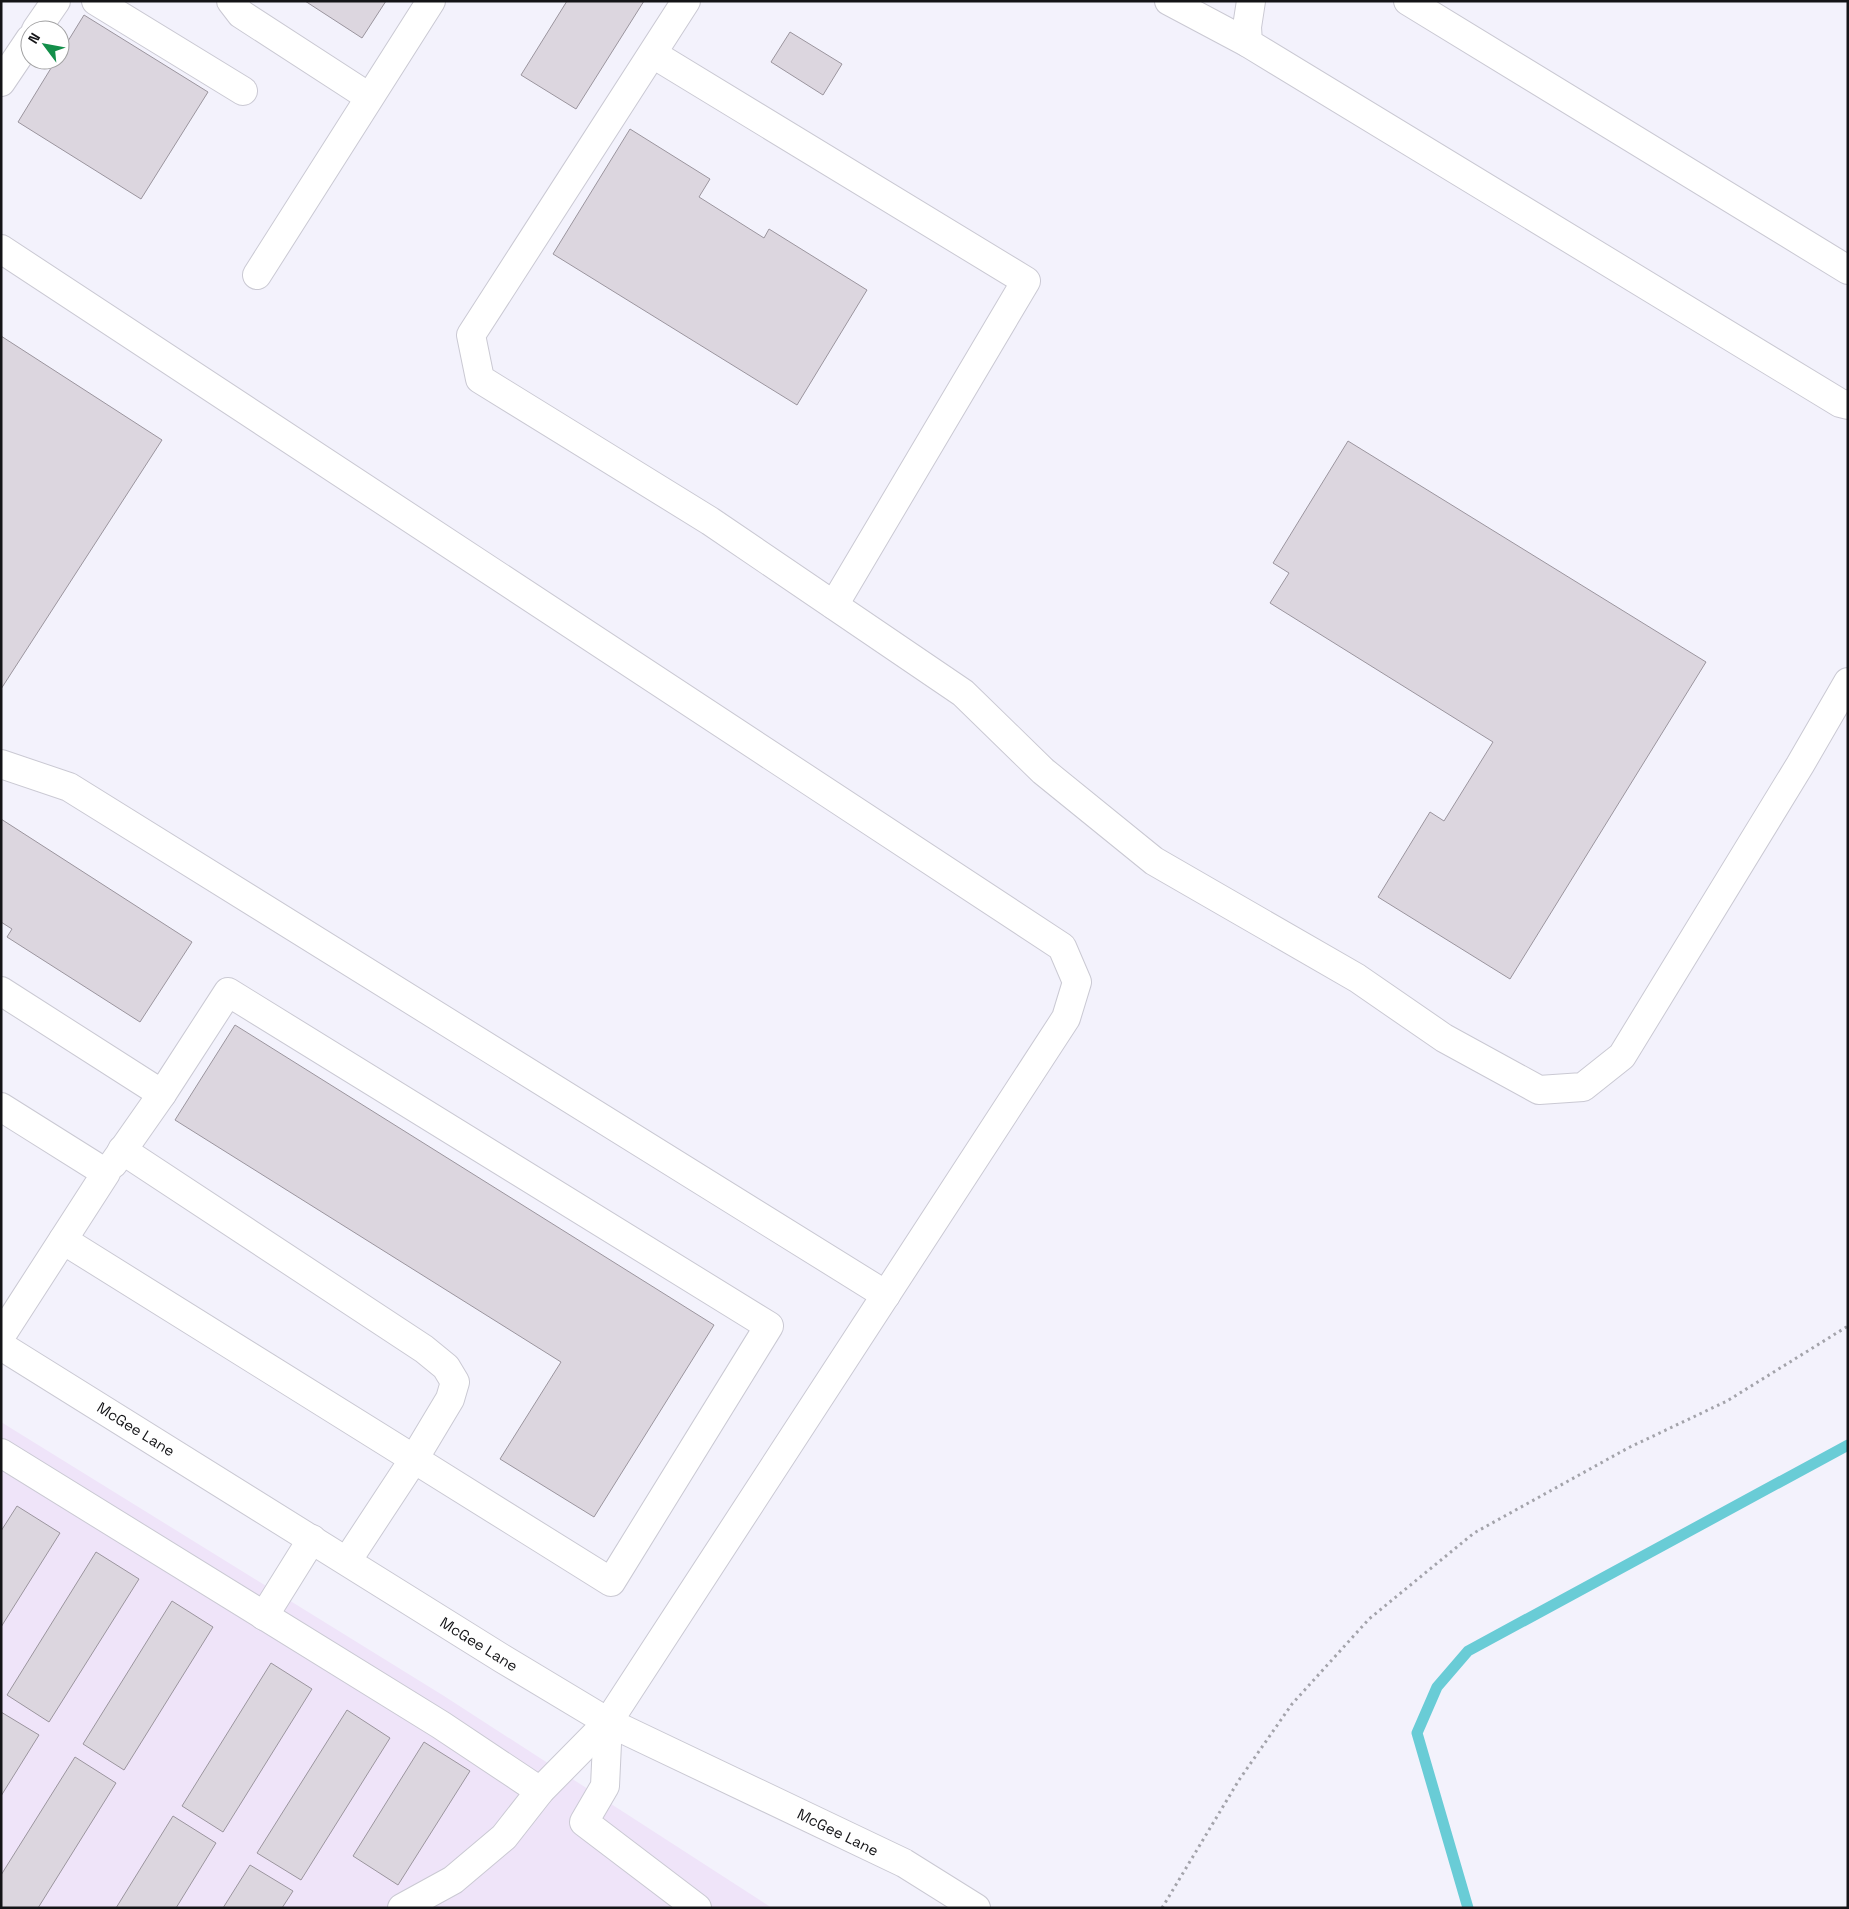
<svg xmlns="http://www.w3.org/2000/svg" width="1849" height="1909" font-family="'Space Grotesk',sans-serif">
<rect width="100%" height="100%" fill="#f3f2fc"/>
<!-- commercial -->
<polygon fill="#efe4f9" points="1,1422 444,1696 772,1908 1,1908"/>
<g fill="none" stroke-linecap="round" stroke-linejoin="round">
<!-- stream -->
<polyline stroke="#69ccd6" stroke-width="11" points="1468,1908 1417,1733 1437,1687 1468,1651 1848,1445"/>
</g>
<!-- building -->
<g fill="#dcd6df" stroke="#9b959e">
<polygon points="305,1 386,1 362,38"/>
<polygon points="567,1 644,1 576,109 521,75"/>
<polygon points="84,15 208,92 141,199 18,122 56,60 60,60 60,54"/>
<polygon points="790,32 842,64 823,95 771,62"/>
<polygon points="630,129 710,179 699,197 764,238 769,229 867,290 797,405 553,254"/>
<polygon points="1,336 162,440 1,689"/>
<polygon points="1348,441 1706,662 1510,979 1378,897 1430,812 1444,821 1493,742 1270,603 1289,573 1273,563"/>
<polygon points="1,819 192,942 140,1022 7,937 12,929 1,922"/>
<polygon points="235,1025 714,1325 594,1517 500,1459 561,1362 175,1120"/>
<polygon points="17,1506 60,1533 1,1627 1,1531"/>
<polygon points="96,1552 139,1579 49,1722 7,1695"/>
<polygon points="172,1601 213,1627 124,1770 83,1744"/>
<polygon points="271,1663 312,1689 223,1832 182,1806"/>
<polygon points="347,1710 390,1738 301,1880 257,1853"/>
<polygon points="1,1712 39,1735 1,1796"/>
<polygon points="424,1742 470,1771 398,1885 353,1856"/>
<polygon points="75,1757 116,1783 38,1908 1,1908 1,1875"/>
<polygon points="173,1816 216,1843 176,1908 116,1908"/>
<polygon points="250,1865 293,1891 282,1908 223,1908"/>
</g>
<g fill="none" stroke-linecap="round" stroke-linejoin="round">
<defs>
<g id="minor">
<polyline points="96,1 243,91"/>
<polyline points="231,1 241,14 369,97"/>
<polyline points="686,1 471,335 480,379 710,521 963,693 1043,771 1154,861 1357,978 1444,1038 1539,1090 1583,1087 1622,1056 1800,765 1848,682"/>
<polyline points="1169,1 1248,43"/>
<polyline points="1251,1 1247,27 1248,43 1840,403 1848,405"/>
<polyline points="1408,1 1848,270"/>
<polyline points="36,30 56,1"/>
<polyline points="653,54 1026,281 834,605"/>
<polyline points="1,82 30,39"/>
<polyline points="1,249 1062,947 1077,982 1066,1018 608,1722 540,1791 504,1837 453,1880 402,1908"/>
<polyline points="257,275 431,1"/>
<polyline points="1,764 69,787 886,1295"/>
<polyline points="1,991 162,1094 228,992 769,1326 611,1582 414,1459 347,1561"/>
<polyline points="1,1107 106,1173 1,1336"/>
<polyline points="113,1164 162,1094"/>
<polyline points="63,1240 414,1459 450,1399 455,1382 446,1367 424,1349 122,1150"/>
<polyline points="1,1346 503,1659 608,1722 904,1863 976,1908"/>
<polyline points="1,1453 441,1725 540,1791"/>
<polyline points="264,1616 312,1539"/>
<polyline points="608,1722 605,1786 584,1822 697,1908"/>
</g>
</defs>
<!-- minor casing -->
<use href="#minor" stroke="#cac9d3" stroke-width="30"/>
<!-- path -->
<polyline stroke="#a3a3aa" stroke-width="3" stroke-dasharray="2.5 4" stroke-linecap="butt" points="1162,1908 1239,1780 1292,1704 1369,1619 1474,1533 1628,1448 1727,1401 1848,1326"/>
<!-- minor -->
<use href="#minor" stroke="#fff" stroke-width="28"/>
</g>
<g text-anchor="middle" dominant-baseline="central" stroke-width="4" stroke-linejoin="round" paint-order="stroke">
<!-- street labels -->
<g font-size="15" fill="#141417" stroke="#fff">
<text transform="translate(136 1429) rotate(32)">McGee Lane</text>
<text transform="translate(479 1644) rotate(32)">McGee Lane</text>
<text transform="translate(838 1832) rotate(26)">McGee Lane</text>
</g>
</g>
<!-- border -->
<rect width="1849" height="1909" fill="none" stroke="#141417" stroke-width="5"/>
<!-- north arrow -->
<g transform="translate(45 45) rotate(302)"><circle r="24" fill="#ffffff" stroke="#a1a1a2"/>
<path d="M0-4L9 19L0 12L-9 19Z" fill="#138f4a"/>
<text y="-8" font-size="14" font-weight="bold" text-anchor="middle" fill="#141417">N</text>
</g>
</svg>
